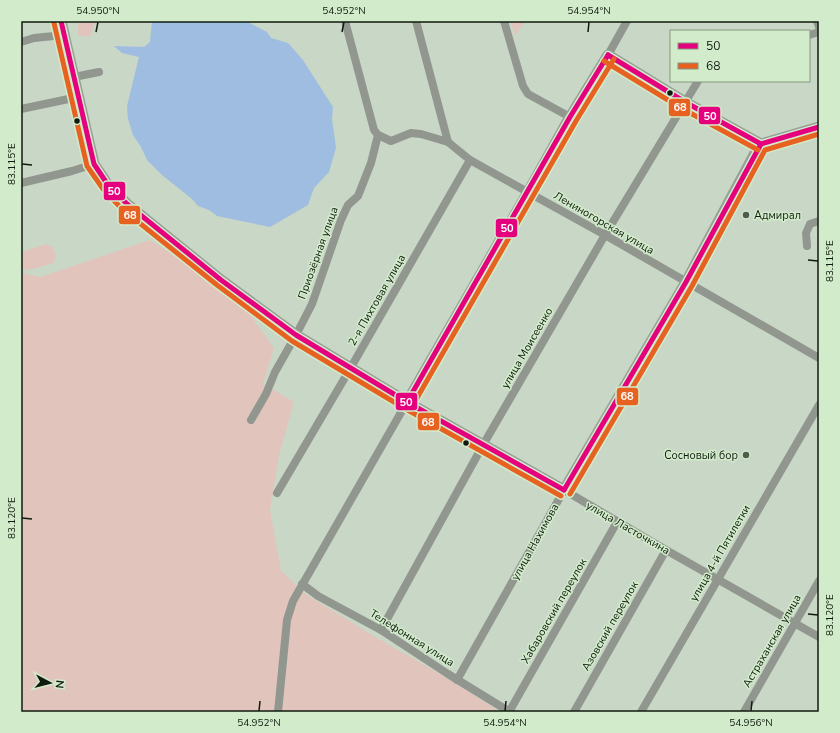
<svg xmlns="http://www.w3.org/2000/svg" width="840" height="733" font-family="'Nunito Sans',sans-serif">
<rect width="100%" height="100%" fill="#c9d7c6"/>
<!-- green -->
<g fill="#e1c4bc">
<polygon points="78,21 98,21 95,22 90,37 78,35"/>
<polygon points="510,21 525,21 515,36"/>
<polygon points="150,240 236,296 274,348 263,384 294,402 279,455 270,510 281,571 307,595 377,638 452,681 500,712 21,712 21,273 40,277"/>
<path d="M47 244C54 246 58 257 53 263L29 270H26L21 267V252Z"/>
</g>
<!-- water -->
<polygon fill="#9ebde1" points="152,21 246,21 267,32 271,38 288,43 303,60 333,107 332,119 336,148 329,172 314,188 308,205 270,227 217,216 209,210 198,206 192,199 162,175 147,160 141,147 133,135 128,119 127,106 139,57 122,53 114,46 144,47 150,42"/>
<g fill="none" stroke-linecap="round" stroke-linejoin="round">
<!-- street -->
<g stroke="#91978f" stroke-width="8">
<polyline points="416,21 448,142 470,160 605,235 819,358"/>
<polyline points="504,21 523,86 528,94 570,117"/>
<polyline points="817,21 819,27"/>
<polyline points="809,35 819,32"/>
<polyline points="21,42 34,38 64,35"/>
<polyline points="608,55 627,21"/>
<polyline points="74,77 99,72"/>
<polyline points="21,109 78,97"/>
<polyline points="378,135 391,141 411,133 421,134 448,142"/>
<polyline points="21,183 72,171 94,164"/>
<polyline points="807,246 806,233 810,224 819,221"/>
<polyline points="251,420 266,394 275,372 296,335 312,304 341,220 348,205 358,196 371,163 378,135 374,130 345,21"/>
<polyline points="277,493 350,369 470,160"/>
<polyline points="302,584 318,596 381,630 448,674 510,712"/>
<polyline points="381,630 483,445 605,235 698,81"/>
<polyline points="457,680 564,490 666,550 819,637"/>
<polyline points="278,712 287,620 293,601 407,402"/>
<polyline points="509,712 617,522"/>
<polyline points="574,712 666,550"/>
<polyline points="641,712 819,405"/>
<polyline points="744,712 819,581"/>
</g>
<!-- secondary -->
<g stroke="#97a096" stroke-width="11">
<polyline points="61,21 94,164 108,185 127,204 221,280 296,335 407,402 564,490 686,282 755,153 761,144 819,127"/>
<polyline points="407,402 528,192 570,117 608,55 685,102 761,144"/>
</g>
<defs>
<g id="bus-1">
<polyline points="61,21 94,164 108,185 127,204 221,280 296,335 407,402 564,490"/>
<polyline points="608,55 685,102 761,144"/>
<polyline points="407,402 570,117 608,55"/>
<polyline points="564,490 686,282 761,144 819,127"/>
</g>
<g id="bus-2">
<polyline points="54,23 87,166 103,189 122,209 217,285 292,341 404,408 561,496"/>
<polyline points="604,61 681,108 758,150"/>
<polyline points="413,405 576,121 614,59"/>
<polyline points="570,494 692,286 765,150 819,134"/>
</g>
</defs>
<!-- bus-1 casing -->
<use href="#bus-1" stroke="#d2eccb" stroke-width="8"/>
<!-- bus-2 casing -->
<use href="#bus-2" stroke="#d2eccb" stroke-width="8"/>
<!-- bus-1 -->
<use href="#bus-1" stroke="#e5007d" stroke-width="5"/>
<!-- bus-2 -->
<use href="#bus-2" stroke="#e76121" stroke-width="5"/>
</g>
<!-- ticks -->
<path fill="none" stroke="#111a0e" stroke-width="1.5" d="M96 32 98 22M342 32 344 22M588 32 589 22M22 164 32 165M808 260 818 261M22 518 32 519M808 614 818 615M259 711 260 701M505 711 506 701M751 711 752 701"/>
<!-- markers -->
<g fill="#111a0e" stroke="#d2eccb" stroke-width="1.5">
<circle cx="670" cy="93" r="3.5"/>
<circle cx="77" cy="121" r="3.5"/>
<circle cx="466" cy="443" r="3.5"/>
</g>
<g fill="#515c4e" stroke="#d2eccb" stroke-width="1.5">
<circle cx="746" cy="215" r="4"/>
<circle cx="746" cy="455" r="4"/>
</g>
<g text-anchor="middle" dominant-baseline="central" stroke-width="3" stroke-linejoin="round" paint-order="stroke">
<!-- poi labels -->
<g font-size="11" fill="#111a0e" stroke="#d2eccb" text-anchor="start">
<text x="754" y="215">Адмирал</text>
<text x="738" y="455" text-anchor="end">Сосновый бор</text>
</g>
<!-- street labels -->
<g font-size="11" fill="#111a0e" stroke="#d2eccb">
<text transform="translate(604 223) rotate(30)">Лениногорская улица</text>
<text transform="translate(318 253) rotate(-70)">Приозёрная улица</text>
<text transform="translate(377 300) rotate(-60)">2-я Пихтовая улица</text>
<text transform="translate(527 348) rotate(-60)">улица Моисеенко</text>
<text transform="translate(628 528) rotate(30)">улица Ласточкина</text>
<text transform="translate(535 542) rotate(-61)">улица Нахимова</text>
<text transform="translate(720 553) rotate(-60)">улица 4-й Пятилетки</text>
<text transform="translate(554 611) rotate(-60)">Хабаровский переулок</text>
<text transform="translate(610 626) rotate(-60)">Азовский переулок</text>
<text transform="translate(412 638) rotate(32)">Телефонная улица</text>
<text transform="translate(772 641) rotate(-60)">Астраханская улица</text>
</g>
</g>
<g stroke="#d2eccb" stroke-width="1.5">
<rect x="668" y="98" width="23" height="19" rx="4" fill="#e76121"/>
<rect x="698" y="106" width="23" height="19" rx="4" fill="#e5007d"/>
<rect x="103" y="181" width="23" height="20" rx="4" fill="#e5007d"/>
<rect x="118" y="205" width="23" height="20" rx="4" fill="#e76121"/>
<rect x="495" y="218" width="23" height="20" rx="4" fill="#e5007d"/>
<rect x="616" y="387" width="23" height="19" rx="4" fill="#e76121"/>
<rect x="395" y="392" width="23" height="19" rx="4" fill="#e5007d"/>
<rect x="417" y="412" width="23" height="19" rx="4" fill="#e76121"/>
</g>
<g font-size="11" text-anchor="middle" font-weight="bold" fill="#fff">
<text x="680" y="111">68</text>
<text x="710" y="120">50</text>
<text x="114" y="195">50</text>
<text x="130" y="219">68</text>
<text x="507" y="232">50</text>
<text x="627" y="400">68</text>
<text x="406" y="406">50</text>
<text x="428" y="426">68</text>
</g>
<!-- border -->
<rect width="840" height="733" fill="none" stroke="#d2eccb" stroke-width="44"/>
<!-- legend -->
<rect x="670" y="30" width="140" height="52" fill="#d2eccb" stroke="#85987f"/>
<rect x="678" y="43" width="20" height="6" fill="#e5007d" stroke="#85987f"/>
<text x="706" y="50" font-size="12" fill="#111a0e">50</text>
<rect x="678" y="63" width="20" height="6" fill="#e76121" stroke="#85987f"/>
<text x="706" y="70" font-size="12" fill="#111a0e">68</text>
<!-- north arrow -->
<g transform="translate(50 683) rotate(97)" stroke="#d2eccb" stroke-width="3" paint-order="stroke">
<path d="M0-3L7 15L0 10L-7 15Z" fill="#111a0e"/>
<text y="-6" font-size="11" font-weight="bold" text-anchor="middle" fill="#111a0e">N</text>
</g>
<rect x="22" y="22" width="796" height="689" fill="none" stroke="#111a0e" stroke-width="1.5"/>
<g font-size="10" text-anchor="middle" fill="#111a0e">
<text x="98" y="14">54.950°N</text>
<text x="344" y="14">54.952°N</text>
<text x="589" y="14">54.954°N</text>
<text transform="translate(11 164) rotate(-90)" y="4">83.115°E</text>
<text transform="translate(829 261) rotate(-90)" y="4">83.115°E</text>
<text transform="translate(11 518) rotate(-90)" y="4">83.120°E</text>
<text transform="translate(829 615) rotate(-90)" y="4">83.120°E</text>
<text x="259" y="726">54.952°N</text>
<text x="505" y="726">54.954°N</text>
<text x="751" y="726">54.956°N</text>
</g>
</svg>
